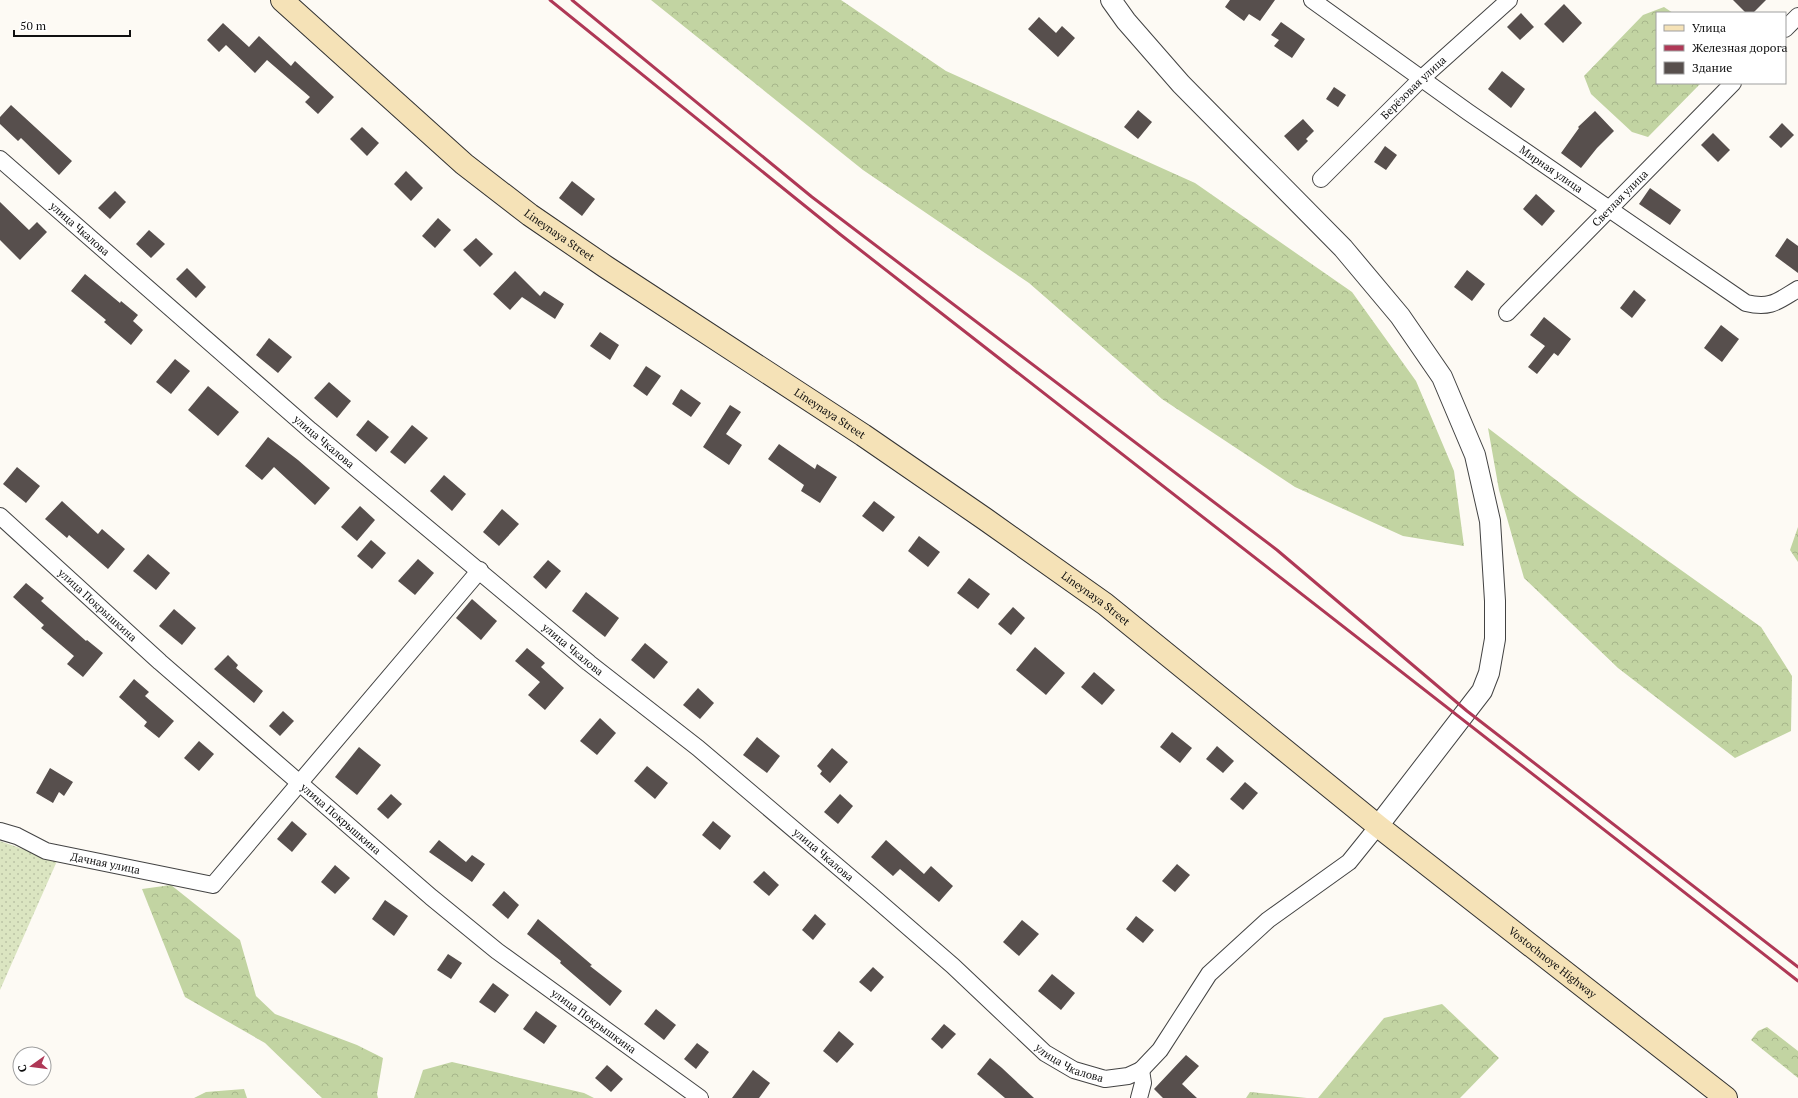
<svg xmlns="http://www.w3.org/2000/svg" width="1798" height="1098" font-family="'PT Serif',serif">
<defs>
<pattern id="grass-dots" width="8" height="8" patternUnits="userSpaceOnUse"><rect width="8" height="8" fill="#dbe5c1"/><path d="M2 2h.1M6 6h.1" fill="none" stroke="#bbc3a5" stroke-width="1.8" stroke-linecap="round"/></pattern>
<pattern id="forest-crowns" width="20" height="18" patternUnits="userSpaceOnUse"><rect width="20" height="18" fill="#c2d4a2"/><path d="M2 6a3 3 0 1 1 6 0M12 15a3 3 0 1 1 6 0" fill="none" stroke="#a6b58a"/></pattern>
</defs>
<rect width="100%" height="100%" fill="#fdfaf4"/>
<!-- grass -->
<polygon fill="url(#grass-dots)" points="0,841 57,861 0,990"/>
<!-- forest -->
<g fill="url(#forest-crowns)">
<polygon points="651,0 841,0 946,71 1195,183 1352,292 1416,381 1454,471 1464,546 1403,536 1295,487 1162,399 1029,283 863,170"/>
<polygon points="1664,7 1673,13 1657,13 1657,83 1701,83 1648,137 1632,132 1591,94 1584,76 1643,15"/>
<polygon points="1488,428 1577,496 1761,627 1792,676 1791,731 1735,758 1618,668 1524,578 1499,490"/>
<polygon points="1798,527 1798,562 1790,550"/>
<polygon points="171,885 240,940 256,996 275,1014 357,1045 383,1058 377,1094 378,1098 322,1098 265,1043 185,997 142,889"/>
<polygon points="1442,1004 1499,1058 1460,1098 1318,1098 1384,1018"/>
<polygon points="1767,1027 1798,1051 1798,1078 1751,1040 1758,1031"/>
<polygon points="452,1062 584,1093 594,1098 414,1098 423,1070"/>
<polygon points="244,1089 247,1098 194,1098 206,1092"/>
<polygon points="1250,1092 1307,1098 1246,1098"/>
</g>
<!-- building -->
<g fill="#574f4d">
<polygon points="1230,0 1275,0 1260,21 1249,14 1244,21 1225,7"/>
<polygon points="1733,0 1766,0 1753,13 1746,13"/>
<polygon points="1564,4 1582,23 1563,43 1544,24"/>
<polygon points="1521,13 1534,27 1520,40 1507,27"/>
<polygon points="1039,17 1056,33 1062,26 1075,38 1058,57 1028,29"/>
<polygon points="1281,22 1305,39 1292,58 1274,46 1279,40 1271,35"/>
<polygon points="223,23 249,47 259,36 291,66 295,61 334,97 318,114 305,102 310,97 267,60 255,73 226,45 219,52 207,40"/>
<polygon points="1502,71 1525,89 1511,108 1488,89"/>
<polygon points="1334,87 1346,95 1338,107 1326,99"/>
<polygon points="11,105 72,161 59,175 21,138 18,141 0,124 0,117"/>
<polygon points="1138,110 1152,122 1138,139 1124,127"/>
<polygon points="1595,111 1614,131 1597,148 1581,168 1561,153 1579,128 1578,127"/>
<polygon points="1303,119 1314,131 1306,139 1308,141 1298,151 1284,136"/>
<polygon points="1782,123 1794,135 1781,148 1769,137"/>
<polygon points="362,127 379,143 367,156 350,139"/>
<polygon points="1713,133 1730,150 1718,162 1701,145"/>
<polygon points="1385,146 1397,155 1386,170 1374,162"/>
<polygon points="406,171 423,188 411,201 394,184"/>
<polygon points="572,181 595,199 582,216 559,198"/>
<polygon points="1650,188 1681,210 1670,225 1639,204"/>
<polygon points="115,191 126,202 110,219 98,208"/>
<polygon points="1536,194 1555,211 1542,226 1523,209"/>
<polygon points="0,202 29,230 37,222 47,232 20,260 0,240"/>
<polygon points="438,218 451,230 435,248 422,236"/>
<polygon points="149,230 165,244 151,258 136,244"/>
<polygon points="476,238 493,254 480,267 463,250"/>
<polygon points="1787,238 1798,246 1798,273 1775,256"/>
<polygon points="187,268 206,287 196,298 176,279"/>
<polygon points="1467,270 1485,284 1472,301 1454,287"/>
<polygon points="515,271 540,296 544,291 564,304 555,319 522,297 510,310 493,294"/>
<polygon points="85,274 120,303 121,301 138,315 133,321 143,330 131,345 104,322 106,320 71,291"/>
<polygon points="1634,290 1646,300 1632,318 1620,308"/>
<polygon points="1544,317 1571,339 1558,356 1554,353 1537,374 1528,367 1545,346 1530,335"/>
<polygon points="1721,325 1739,339 1722,362 1704,348"/>
<polygon points="600,332 619,345 610,360 590,346"/>
<polygon points="269,338 292,357 278,373 256,355"/>
<polygon points="175,359 190,371 171,394 156,382"/>
<polygon points="646,366 661,376 647,396 633,386"/>
<polygon points="329,382 351,401 337,418 314,398"/>
<polygon points="208,386 239,412 218,436 188,410"/>
<polygon points="681,389 701,403 691,417 672,404"/>
<polygon points="730,405 741,412 726,434 742,445 729,465 703,447"/>
<polygon points="368,420 389,437 376,452 356,435"/>
<polygon points="412,425 428,438 405,464 390,452"/>
<polygon points="268,437 298,460 330,488 315,505 274,467 262,480 245,466"/>
<polygon points="779,444 815,469 817,464 837,477 820,503 801,491 804,485 768,459"/>
<polygon points="17,467 40,486 26,503 3,484"/>
<polygon points="444,475 466,494 452,511 430,491"/>
<polygon points="62,501 98,534 102,529 125,549 108,569 69,535 67,538 45,519"/>
<polygon points="874,501 895,517 883,532 862,516"/>
<polygon points="360,506 375,520 357,541 341,527"/>
<polygon points="502,509 519,524 499,546 483,532"/>
<polygon points="919,536 940,552 928,567 908,551"/>
<polygon points="371,540 386,553 372,569 357,556"/>
<polygon points="148,554 170,573 156,590 133,571"/>
<polygon points="418,559 434,573 415,595 398,581"/>
<polygon points="548,560 561,571 546,589 533,577"/>
<polygon points="969,578 990,594 978,609 957,593"/>
<polygon points="26,583 44,598 41,601 86,641 87,640 103,653 83,677 67,664 74,656 41,628 44,625 13,597"/>
<polygon points="586,592 619,618 605,637 572,611"/>
<polygon points="472,599 497,621 481,640 456,618"/>
<polygon points="1013,607 1025,618 1011,635 998,624"/>
<polygon points="174,609 196,628 182,645 159,626"/>
<polygon points="645,643 668,662 654,679 631,660"/>
<polygon points="1035,647 1065,673 1046,695 1016,670"/>
<polygon points="527,648 545,663 541,667 564,688 545,710 528,695 540,682 515,661"/>
<polygon points="228,655 238,665 236,668 263,691 254,703 214,669"/>
<polygon points="1094,672 1115,690 1102,705 1081,687"/>
<polygon points="134,679 149,692 145,696 174,721 159,738 144,726 147,722 119,697"/>
<polygon points="698,688 714,703 700,719 683,705"/>
<polygon points="283,711 294,721 280,736 269,726"/>
<polygon points="600,718 616,733 597,755 580,741"/>
<polygon points="1172,732 1192,748 1180,763 1160,747"/>
<polygon points="757,737 780,756 767,773 743,755"/>
<polygon points="199,741 214,754 199,771 184,758"/>
<polygon points="1217,746 1234,761 1223,773 1206,759"/>
<polygon points="359,747 381,765 357,795 335,777"/>
<polygon points="832,748 848,762 830,783 820,774 822,771 817,766"/>
<polygon points="647,766 668,783 655,799 634,781"/>
<polygon points="50,768 73,782 64,796 59,792 53,803 36,793"/>
<polygon points="1245,782 1258,793 1243,810 1230,799"/>
<polygon points="391,794 402,804 388,819 377,809"/>
<polygon points="840,794 853,806 838,824 824,812"/>
<polygon points="292,821 307,834 292,852 277,839"/>
<polygon points="713,821 731,836 720,850 702,835"/>
<polygon points="439,840 466,862 472,855 485,864 472,882 429,852"/>
<polygon points="886,840 924,874 931,866 953,886 939,902 900,869 893,876 871,857"/>
<polygon points="1177,864 1190,875 1175,892 1162,881"/>
<polygon points="335,865 350,878 335,894 321,882"/>
<polygon points="764,871 779,885 769,896 753,882"/>
<polygon points="504,891 519,905 508,919 492,905"/>
<polygon points="385,900 408,916 394,936 372,919"/>
<polygon points="815,914 826,924 813,940 802,930"/>
<polygon points="1136,916 1154,930 1143,943 1126,929"/>
<polygon points="538,919 592,965 590,966 622,991 610,1006 560,963 561,961 527,934"/>
<polygon points="1022,920 1039,934 1019,956 1003,942"/>
<polygon points="448,954 462,963 451,979 437,970"/>
<polygon points="873,967 884,977 871,992 859,982"/>
<polygon points="1052,974 1075,993 1061,1010 1038,991"/>
<polygon points="493,983 509,995 495,1013 479,1002"/>
<polygon points="656,1009 676,1025 664,1040 644,1024"/>
<polygon points="536,1011 557,1026 544,1044 523,1029"/>
<polygon points="944,1024 956,1034 942,1049 931,1039"/>
<polygon points="839,1031 854,1044 837,1063 823,1051"/>
<polygon points="697,1043 709,1052 696,1069 684,1059"/>
<polygon points="1186,1055 1199,1066 1182,1084 1197,1098 1163,1098 1154,1089"/>
<polygon points="990,1058 1002,1068 1034,1098 1005,1098 977,1074"/>
<polygon points="607,1065 623,1079 611,1092 595,1078"/>
<polygon points="753,1070 770,1083 759,1098 732,1098"/>
</g>
<g fill="none" stroke-linecap="round" stroke-linejoin="round">
<defs>
<g id="minor">
<path id="s1" d="M1312 0 1468 112 1746 303C1771 309 1778 301 1798 289"/>
<polyline points="1785,29 1798,16"/>
<path id="s2" d="M0 159 310 430 589 663 698 748 870 894 953 966 1045 1053 1074 1070 1105 1079 1128 1076 1141 1070 1143 1083 1139 1098"/>
<path id="s3" d="M1321 179 1421 79 1509 0"/>
<path id="s4" d="M1507 313 1733 83"/>
<path id="s5" d="M0 516 160 662 431 897 497 951 700 1098"/>
<path id="s6" d="M0 831 17 836 46 851 213 885 480 570"/>
<polyline points="1141,1070 1160,1050 1209,974 1268,920 1349,862 1378,826"/>
</g>
<polyline id="tertiary" points="1111,0 1126,21 1181,84 1343,248 1400,316 1442,377 1475,455 1490,521 1495,601 1495,639 1489,673 1482,691 1378,826"/>
<g id="secondary">
<path id="s7" d="M282 0 464 164 530 215 606 267 863 435 985 519 1105 604 1378 826 1726 1098"/>
</g>
</defs>
<!-- minor casing -->
<use href="#minor" stroke="#434343" stroke-width="18"/>
<!-- tertiary casing -->
<use href="#tertiary" stroke="#434343" stroke-width="22"/>
<!-- secondary casing -->
<use href="#secondary" stroke="#323232" stroke-width="24"/>
<!-- minor -->
<use href="#minor" stroke="#fff" stroke-width="16"/>
<!-- tertiary -->
<use href="#tertiary" stroke="#fff" stroke-width="20"/>
<!-- secondary -->
<use href="#secondary" stroke="#f5e2b7" stroke-width="22"/>
<!-- rail -->
<g stroke="#af3856" stroke-width="3">
<polyline points="550,0 841,235 1798,981"/>
<polyline points="572,0 812,197 1277,550 1467,711 1798,967"/>
</g>
</g>
<g text-anchor="middle" dominant-baseline="central" stroke-width="4" stroke-linejoin="round" paint-order="stroke">
<!-- street labels -->
<g font-size="11" fill="#101010" stroke="#fff">
<text stroke="none"><textPath href="#s3" startOffset="130">Берёзовая улица</textPath></text>
<text stroke="none"><textPath href="#s1" startOffset="293">Мирная улица</textPath></text>
<text stroke="none"><textPath href="#s4" startOffset="161">Светлая улица</textPath></text>
<text stroke="none"><textPath href="#s2" startOffset="106">улица Чкалова</textPath></text>
<text stroke="none"><textPath href="#s7" startOffset="364">Lineynaya Street</textPath></text>
<text stroke="none"><textPath href="#s7" startOffset="688">Lineynaya Street</textPath></text>
<text stroke="none"><textPath href="#s2" startOffset="430">улица Чкалова</textPath></text>
<text stroke="none"><textPath href="#s7" startOffset="1012">Lineynaya Street</textPath></text>
<text stroke="none"><textPath href="#s5" startOffset="132">улица Покрышкина</textPath></text>
<text stroke="none"><textPath href="#s2" startOffset="754">улица Чкалова</textPath></text>
<text stroke="none"><textPath href="#s5" startOffset="456">улица Покрышкина</textPath></text>
<text stroke="none"><textPath href="#s2" startOffset="1078">улица Чкалова</textPath></text>
<text stroke="none"><textPath href="#s6" startOffset="111">Дачная улица</textPath></text>
<text stroke="none"><textPath href="#s7" startOffset="1596">Vostochnoye Highway</textPath></text>
<text stroke="none"><textPath href="#s5" startOffset="780">улица Покрышкина</textPath></text>
<text stroke="none"><textPath href="#s2" startOffset="1402">улица Чкалова</textPath></text>
</g>
</g>
<!-- legend -->
<rect x="1656" y="12" width="130" height="72" fill="#ffffff" stroke="#9f9f9f"/>
<rect x="1664" y="25" width="20" height="6" fill="#f5e2b7" stroke="#9f9f9f"/>
<text x="1692" y="32" font-size="12" fill="#101010">Улица</text>
<rect x="1664" y="45" width="20" height="6" fill="#af3856" stroke="#9f9f9f"/>
<text x="1692" y="52" font-size="12" fill="#101010">Железная дорога</text>
<rect x="1664" y="62" width="20" height="12" fill="#574f4d" stroke="#9f9f9f"/>
<text x="1692" y="72" font-size="12" fill="#101010">Здание</text>
<!-- north arrow -->
<g transform="translate(32 1066) rotate(256)"><circle r="19" fill="#ffffff" stroke="#9f9f9f"/>
<path d="M0-3L7 15L0 10L-7 15Z" fill="#af3856"/>
<text y="-6" font-size="11" font-weight="bold" text-anchor="middle" fill="#101010">С</text>
</g>
<!-- scale -->
<path d="M14 30v6h116v-6" fill="none" stroke="#101010" stroke-width="2"/>
<text x="20" y="30" font-size="12" fill="#101010" stroke="#ffffff" stroke-width="3" paint-order="stroke">50 m</text>
</svg>
